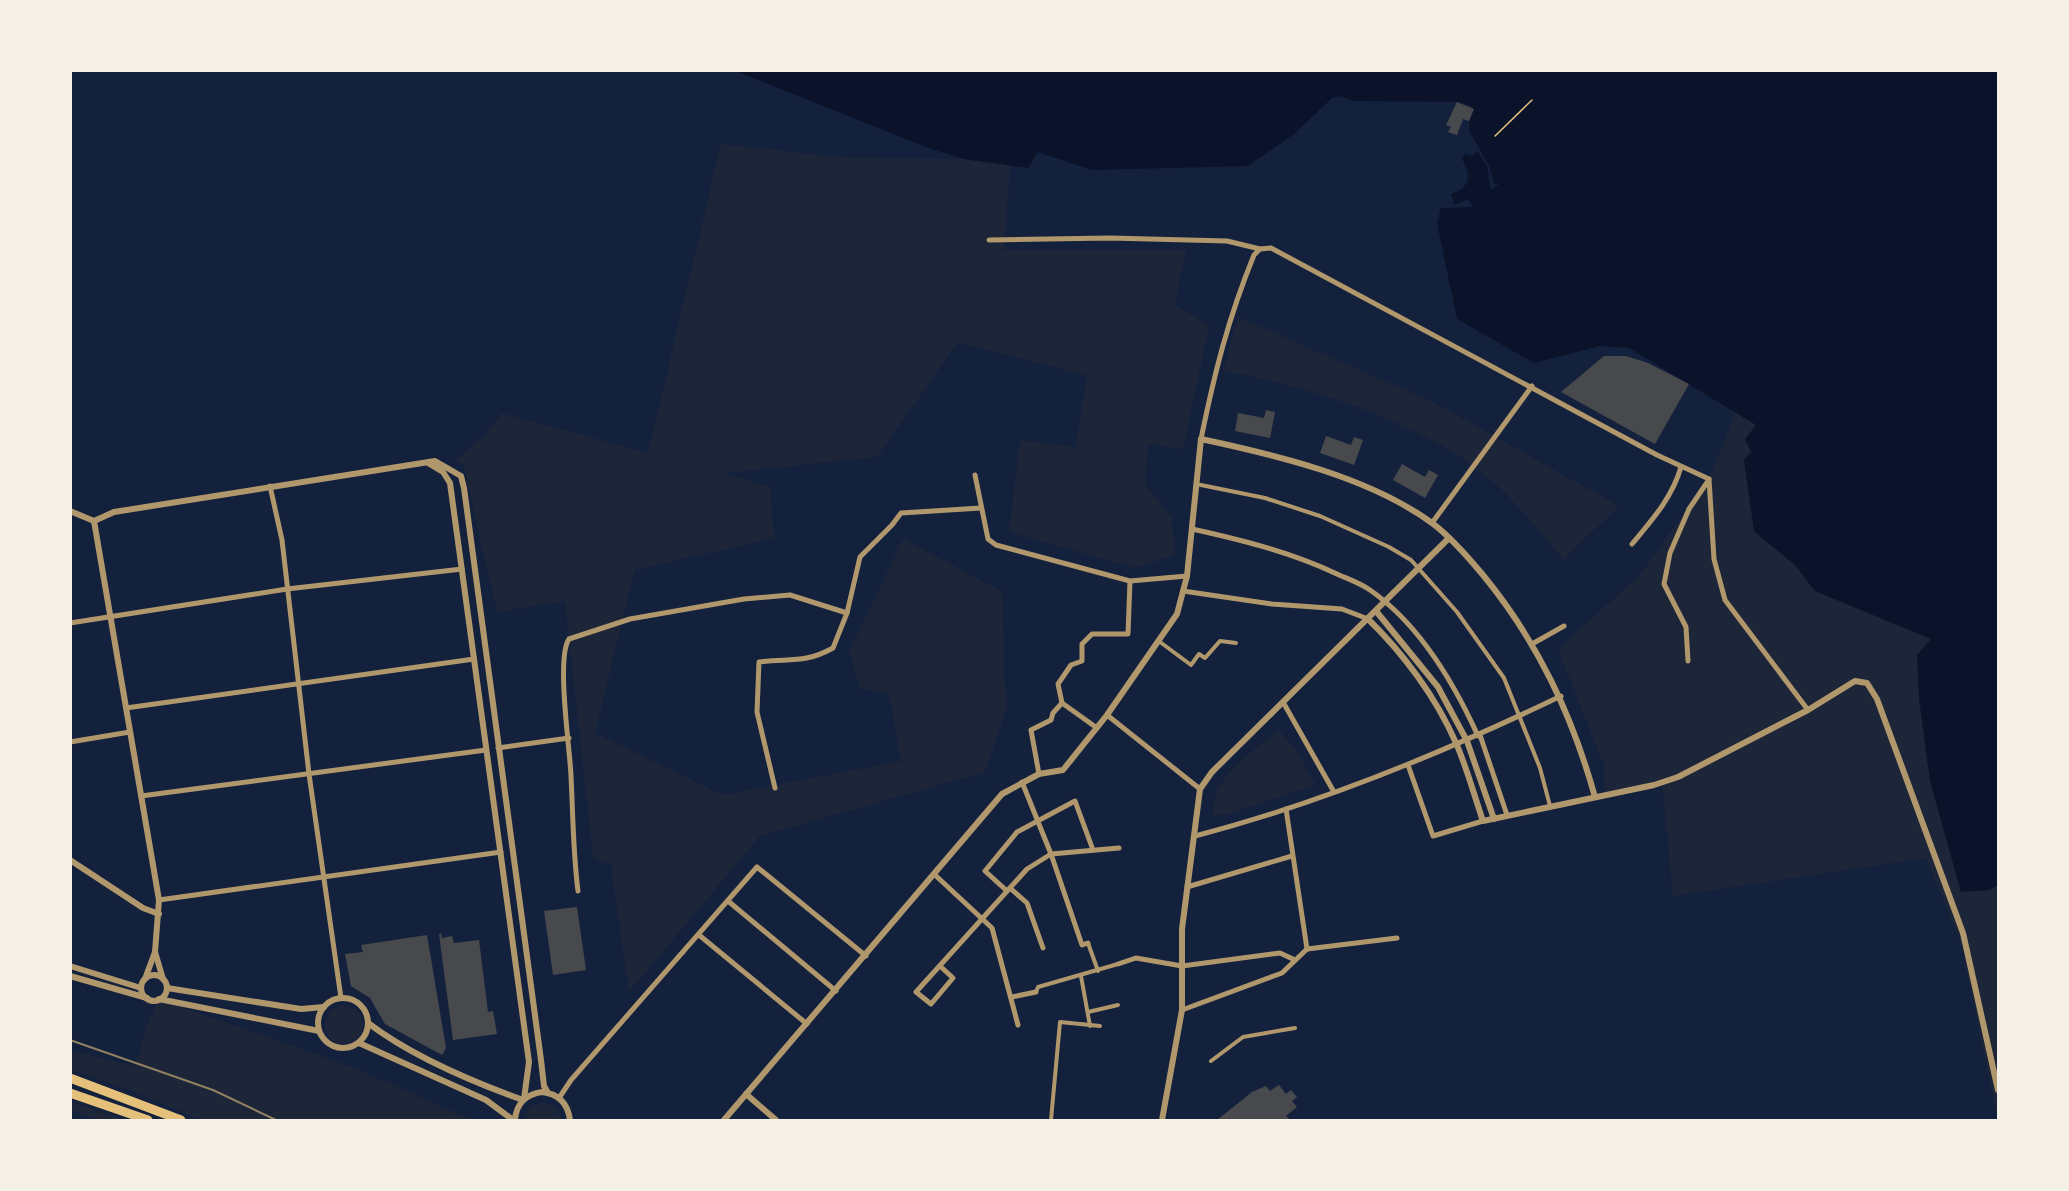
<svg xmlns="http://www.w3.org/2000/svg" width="2069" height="1191" font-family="'Open Sans',sans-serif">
<rect width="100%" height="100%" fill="#14213d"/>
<!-- green -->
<g fill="#1d2539">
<polygon points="721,144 847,158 964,159 1010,166 1004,250 1186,250 1175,304 1209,326 1183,449 1148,444 1145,484 1172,518 1175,555 1135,568 1009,532 1020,440 1076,447 1087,376 958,342 877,457 723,473 770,487 774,538 635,570 595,733 723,795 901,761 889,694 860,688 849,652 903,539 1002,591 1006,710 985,772 760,836 629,992 611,865 593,857 565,601 497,612 463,464 455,460 484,436 502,413 648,453"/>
<path d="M1238 317 1433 402 1619 506 1563 560C1536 526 1508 491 1472 465 1410 419 1299 384 1223 371Z"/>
<polygon points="1736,412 1756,425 1751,452 1754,532 1795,565 1815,591 1931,639 1919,698 1930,781 1961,891 1988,890 1998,885 1998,1120 1961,942 1926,858 1673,896 1662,783 1605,795 1604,765 1558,649 1639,576 1709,479"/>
<path d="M1280 731 1297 752 1316 785 1224 815H1213C1214 807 1213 798 1217 791 1227 770 1260 743 1280 731Z"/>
<polygon points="159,999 350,1066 473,1120 200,1120 135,1092 71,1070 71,1051 135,1066 147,1026"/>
<circle cx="344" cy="1025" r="19"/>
<polygon points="70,1102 71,1102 126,1120 98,1120 71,1111"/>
<polygon points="543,1102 556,1107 562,1120 523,1120 530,1107"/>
</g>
<!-- water -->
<path fill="#0b132b" d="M736 71H1998V885L1989 890 1961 892 1930 781 1919 698 1917 655 1931 639 1815 591 1795 565 1754 531 1744 460 1751 452 1745 439 1756 425 1629 348 1600 346 1534 363 1457 319 1437 223 1441 208 1473 207 1468 199 1454 205 1451 194C1471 188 1471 175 1462 159L1465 154 1472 156 1478 152 1487 166 1491 190 1500 183 1494 184 1489 166 1469 130 1471 106 1457 102 1352 101 1341 96 1332 98 1294 134 1248 166 1092 170 1038 152 1028 168 964 159 931 149Z"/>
<!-- building -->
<g fill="#48494c">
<polygon points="1457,102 1474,109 1469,121 1463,119 1457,135 1448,132 1451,127 1446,125"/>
<polygon points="1604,356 1626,356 1648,363 1689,384 1655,444 1561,392"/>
<polygon points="1266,410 1275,412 1270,438 1235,431 1238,413 1264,418"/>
<polygon points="1326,436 1351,445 1354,437 1363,440 1354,465 1320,453"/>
<polygon points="1402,464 1425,477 1429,470 1438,475 1425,498 1393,480"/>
<polygon points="577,907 586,970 553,975 544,911"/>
<polygon points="441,933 442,938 452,936 454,943 479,940 488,1012 493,1011 497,1034 453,1040 439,934"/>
<polygon points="427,935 446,1048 442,1055 385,1024 370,998 351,986 345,954 363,952 361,945"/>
<polygon points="1279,1085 1286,1094 1291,1090 1297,1097 1292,1101 1297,1107 1286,1116 1290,1120 1217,1120 1252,1092 1266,1086 1270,1091"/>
</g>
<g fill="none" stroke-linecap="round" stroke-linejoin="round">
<!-- path -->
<polyline stroke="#e5c07b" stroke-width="1.5" points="1495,136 1532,100"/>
<!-- pedestrian -->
<g stroke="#b1986c" stroke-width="4">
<polyline points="1196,484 1265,498 1320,516 1389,547 1411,560 1457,612 1504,678 1540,768 1550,806"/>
<polyline points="1160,642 1191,665 1199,654 1205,658 1220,641 1236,643"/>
<polyline points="1088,943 1098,971"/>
<polyline points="1081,976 1090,1026"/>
<polyline points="1036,992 1038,987 1118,964"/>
<polyline points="1088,1012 1118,1005"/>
<polyline points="1211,1061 1243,1037 1295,1028"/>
<polyline points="1051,1120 1060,1022 1100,1026"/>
</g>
<!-- minor -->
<g stroke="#b1986c" stroke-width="5">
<polyline points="989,240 1110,238 1227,241 1260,249"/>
<path d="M1201 439C1215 371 1228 319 1254 255L1260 249 1271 248 1657 455 1709 479"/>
<polyline points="975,475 988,539 996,545 1130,581 1187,576"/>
<polyline points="1709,479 1714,559 1725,600 1808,710"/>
<polyline points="270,486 282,540 309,774 341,998"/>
<polyline points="1432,523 1532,386"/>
<path d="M1192 529C1242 540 1290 552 1337 574 1348 579 1360 583 1370 590 1419 624 1454 683 1478 736"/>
<path d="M1632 544C1652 520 1672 498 1681 467"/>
<polyline points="1183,591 1272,604 1342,609 1368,619"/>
<polyline points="70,623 287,589 462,569"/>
<polyline points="1532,644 1564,626"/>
<polyline points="1688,661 1686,627 1664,584 1670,553 1689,509 1708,481"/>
<polyline points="1283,702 1334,792"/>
<polyline points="1062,703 1058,684 1071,665 1082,661 1082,644 1092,634 1128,634 1130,581"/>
<polyline points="1062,703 1097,728"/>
<polyline points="126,708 474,659"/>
<polyline points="1107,715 1200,789"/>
<polyline points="1480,735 1507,815"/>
<polyline points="70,742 130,732"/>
<polyline points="498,748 569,738"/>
<polyline points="1408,765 1433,836 1483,821"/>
<polyline points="1039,774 1031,730 1051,720 1053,713 1062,703"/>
<polyline points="1022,782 1051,854 1082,945 1088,943"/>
<path d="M775 788 757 712 759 662C789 658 804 664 833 648L847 613 860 557 892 525 901 513 981 508"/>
<polyline points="141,796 486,750"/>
<polyline points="1286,809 1307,949"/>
<path d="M1195 836C1322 803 1443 753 1561 696"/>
<polyline points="935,875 992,928 1018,1025"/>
<polyline points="1187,887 1292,856"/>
<polyline points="1010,888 1027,903 1043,948"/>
<path d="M578 891C573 852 573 815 571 776 570 749 556 658 569 639L630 619 744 599 790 595 847 613"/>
<polyline points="1007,891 985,871 1017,832 1075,801 1093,850"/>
<polyline points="159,900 501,852"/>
<polyline points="728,901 836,991"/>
<polyline points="699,935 807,1024"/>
<polyline points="1307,949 1397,938"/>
<polyline points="1118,964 1136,958 1182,966 1280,953 1295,960"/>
<polyline points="940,966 953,978 931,1004 916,992 1027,869 1051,854 1119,848"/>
<polyline points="1012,997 1036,992"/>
<polyline points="1182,1010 1282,973 1307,949"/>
<polyline points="559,1098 571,1080 757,867 866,956"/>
</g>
<!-- tertiary -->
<g stroke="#b1986c" stroke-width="6">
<polyline points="428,463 443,472 450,483 529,1062 524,1099"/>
<polyline points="70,511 94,521 114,512 435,461 461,476 464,488 541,1060 544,1086 548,1093"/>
<polyline points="94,521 159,900 155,952 145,979"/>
<polyline points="1376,611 1438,687 1467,741 1494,819"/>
<path d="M1368 619C1403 653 1436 697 1456 743 1467 768 1474 795 1483 821L1654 785 1678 777 1808 710 1855 681 1867 683 1877 699 1963 933 1998 1090"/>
<polyline points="70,860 143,908 159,914"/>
<polyline points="155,952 163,979"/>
<polyline points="70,966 141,988"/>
<circle cx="154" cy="988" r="13"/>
<polyline points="70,976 147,998"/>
<polyline points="167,988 301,1009 324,1007"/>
<circle cx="343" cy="1023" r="25"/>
<polyline points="159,999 319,1031"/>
<path d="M368 1023C413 1057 470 1081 523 1100"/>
<polyline points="359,1043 486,1100 513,1120"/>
<polyline points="746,1094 776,1120"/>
<path d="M515 1120C516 1104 526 1094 542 1092 559 1094 568 1104 570 1120"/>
<path d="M724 1120 1002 794 1039 774 1063 770 1107 715 1177 614 1187 576 1201 439C1276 455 1369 477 1432 523 1451 537 1468 557 1483 575 1538 642 1572 715 1595 797"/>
<polyline points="1162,1120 1182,1010 1182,929 1200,789 1212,772 1449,538"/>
</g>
<!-- motorway -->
<g stroke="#e5c07b" stroke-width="9">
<polyline points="70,1078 181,1120"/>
<polyline points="70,1093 148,1120"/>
</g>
<!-- rail -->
<polyline stroke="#918062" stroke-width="2" points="70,1040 213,1090 276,1120"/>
</g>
<!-- border -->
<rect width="2069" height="1191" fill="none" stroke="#f6f1e7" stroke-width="144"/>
</svg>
